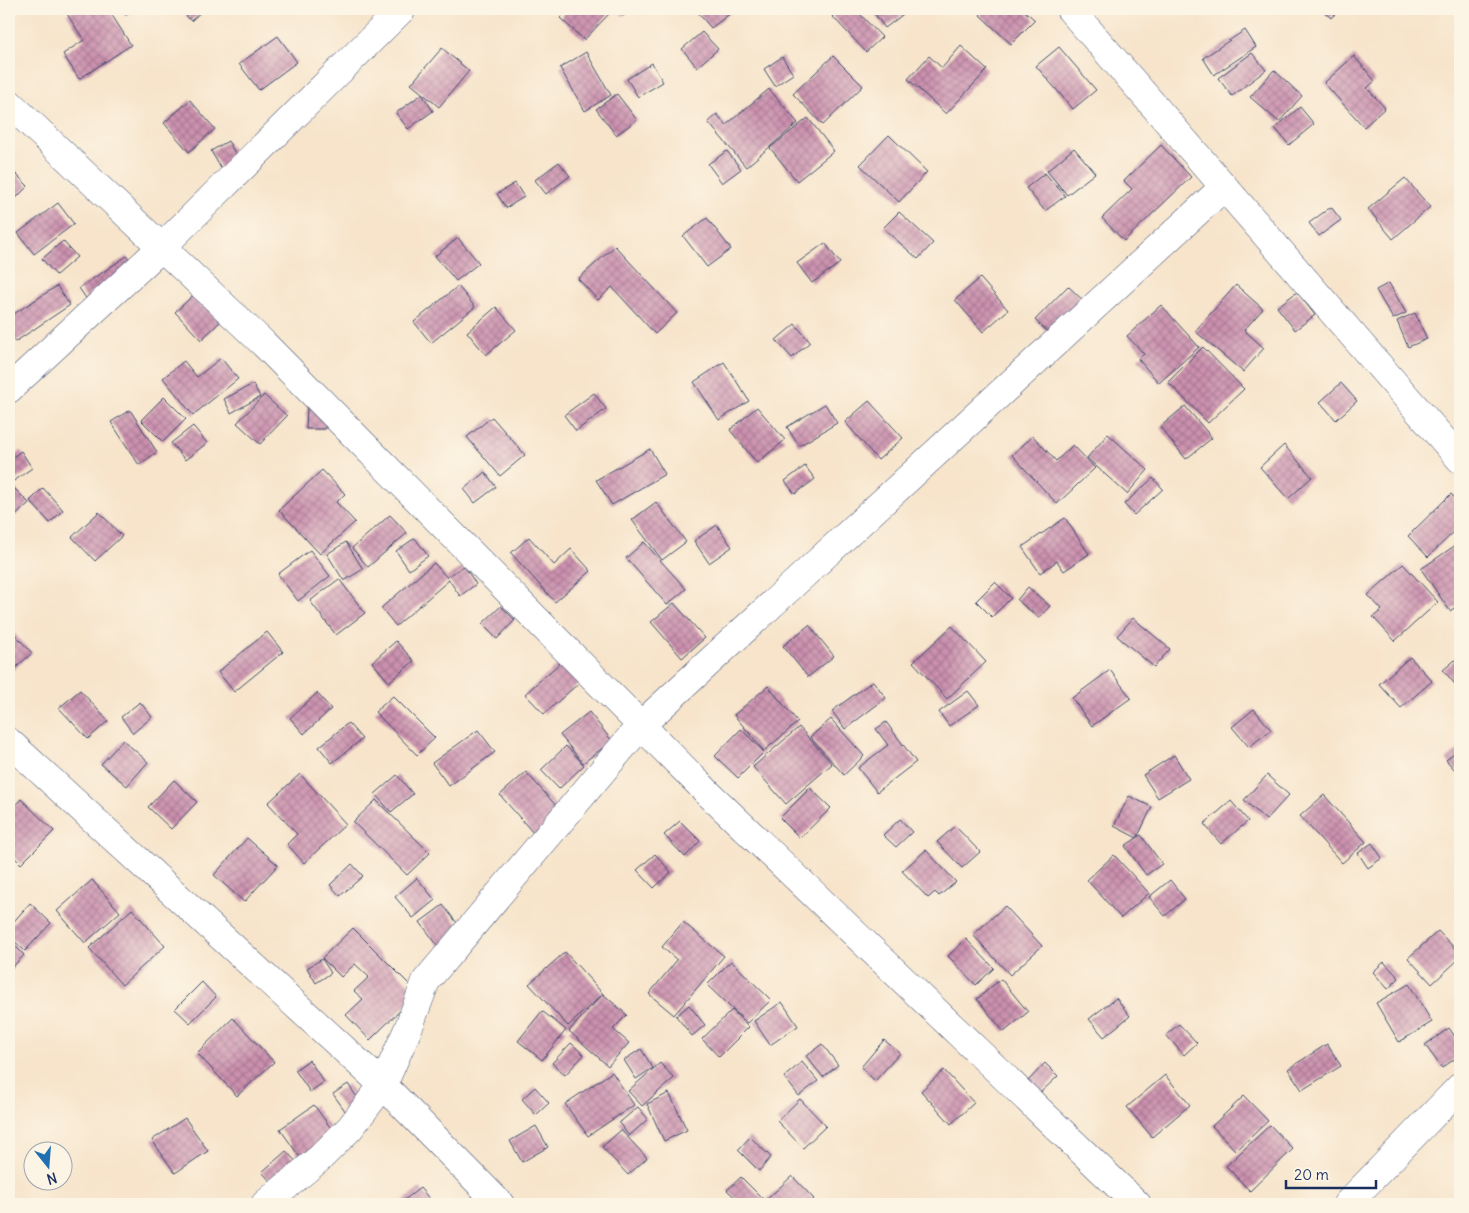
<svg xmlns="http://www.w3.org/2000/svg" width="1469" height="1213" font-family="Delius,sans-serif">
<defs>
<pattern id="building-cross-hatch" width="8" height="8" patternUnits="userSpaceOnUse" patternTransform="scale(1.25)"><rect width="8" height="8" fill="#cc91af"/><path d="M0 0l8 8M0 8l8-8" fill="none" stroke="#a57792"/></pattern>
</defs>
<rect width="100%" height="100%" fill="#fcf5e5"/>
<filter id="ink" filterUnits="userSpaceOnUse"><feTurbulence type="fractalNoise" baseFrequency=".02" numOctaves="2"/><feDisplacementMap in="SourceGraphic" scale="10" xChannelSelector="R" yChannelSelector="G"/><feConvolveMatrix kernelMatrix="1 2 1 2 8 2 1 2 1" color-interpolation-filters="sRGB"/></filter>
<filter id="wash" filterUnits="userSpaceOnUse"><feTurbulence type="fractalNoise" baseFrequency=".0096" numOctaves="4" result="noise"/><feDisplacementMap in="SourceGraphic" scale="20" xChannelSelector="R" yChannelSelector="G"/><feGaussianBlur stdDeviation="1.12" result="paint"/><feColorMatrix in="noise" values="0 0 0 0 0 0 0 0 0 0 0 0 0 0 0 0 0 1.4 0 .05"/><feComposite in="paint" operator="in"/></filter>
<g filter="url(#wash)">
<rect width="100%" height="100%" fill="#f7e4cb"/>
<g id="blocks">
<!-- building -->
<g fill="url(#building-cross-hatch)">
<polygon points="75,9 108,9 131,45 79,79 63,54 84,40 67,14"/>
<polygon points="120,9 134,9 126,15"/>
<polygon points="180,9 204,9 191,21"/>
<polygon points="569,9 603,9 609,14 584,40 560,18"/>
<polygon points="616,9 631,9 623,16"/>
<polygon points="695,9 736,9 711,28"/>
<polygon points="840,9 855,9 882,37 866,52 832,16"/>
<polygon points="871,9 910,9 885,28"/>
<polygon points="985,9 1022,9 1035,20 1011,44 980,15"/>
<polygon points="1321,9 1340,9 1331,18"/>
<polygon points="1245,30 1256,47 1214,75 1203,58"/>
<polygon points="702,32 718,49 697,67 682,49"/>
<polygon points="278,36 297,62 259,90 239,64"/>
<polygon points="961,46 987,70 946,114 908,79 929,56 942,68"/>
<polygon points="1059,47 1096,90 1073,109 1036,66"/>
<polygon points="442,48 469,71 439,107 411,84"/>
<polygon points="586,52 611,95 585,111 560,68"/>
<polygon points="1252,53 1266,70 1232,96 1218,78"/>
<polygon points="833,56 863,86 823,125 793,94"/>
<polygon points="1354,56 1375,81 1367,88 1385,108 1364,127 1324,83"/>
<polygon points="782,57 793,74 775,86 764,69"/>
<polygon points="652,63 663,82 638,97 627,79"/>
<polygon points="1274,70 1302,96 1279,122 1250,97"/>
<polygon points="769,89 798,123 746,167 708,122 717,114 726,125"/>
<polygon points="422,94 433,111 408,129 396,113"/>
<polygon points="617,94 637,120 616,135 596,109"/>
<polygon points="190,100 215,129 189,152 164,123"/>
<polygon points="1300,107 1314,124 1289,145 1275,128"/>
<polygon points="808,118 834,151 797,181 770,148"/>
<polygon points="889,135 927,172 899,202 860,165"/>
<polygon points="228,141 239,160 222,170 211,151"/>
<polygon points="1161,145 1191,177 1124,241 1102,218 1132,189 1124,181"/>
<polygon points="1074,148 1095,173 1067,195 1047,171"/>
<polygon points="727,151 741,169 722,183 708,164"/>
<polygon points="559,162 570,176 546,194 535,180"/>
<polygon points="9,167 28,186 9,205"/>
<polygon points="1045,173 1065,196 1045,211 1026,188"/>
<polygon points="1405,178 1430,207 1393,239 1368,209"/>
<polygon points="515,183 524,197 506,208 497,194"/>
<polygon points="58,203 74,224 34,254 18,233"/>
<polygon points="1331,207 1341,220 1319,236 1309,223"/>
<polygon points="899,212 933,243 918,259 883,228"/>
<polygon points="707,218 731,249 707,267 683,236"/>
<polygon points="458,238 479,263 456,281 435,256"/>
<polygon points="63,241 77,257 56,275 42,259"/>
<polygon points="825,243 840,263 812,283 797,263"/>
<polygon points="615,246 677,313 655,334 612,287 598,300 578,279"/>
<polygon points="127,256 142,279 95,311 79,288"/>
<polygon points="980,278 1008,310 983,332 955,300"/>
<polygon points="1389,283 1406,313 1393,319 1376,290"/>
<polygon points="1236,285 1263,309 1244,330 1264,348 1243,372 1195,331"/>
<polygon points="57,286 70,305 15,342 9,332 9,317"/>
<polygon points="458,286 475,307 431,343 414,322"/>
<polygon points="1068,286 1089,306 1056,340 1035,320"/>
<polygon points="198,291 223,319 201,340 175,312"/>
<polygon points="1297,292 1315,315 1295,330 1277,307"/>
<polygon points="1161,305 1199,347 1159,383 1138,359 1144,354 1127,336"/>
<polygon points="496,307 516,330 486,355 467,332"/>
<polygon points="1415,313 1427,339 1408,347 1397,321"/>
<polygon points="795,324 810,342 792,358 776,340"/>
<polygon points="1203,347 1244,389 1208,423 1168,382"/>
<polygon points="221,358 238,379 193,415 163,378 184,361 197,377"/>
<polygon points="724,362 749,401 719,420 694,382"/>
<polygon points="1341,383 1357,401 1336,420 1320,402"/>
<polygon points="253,384 260,397 231,413 224,399"/>
<polygon points="594,393 606,409 576,431 564,415"/>
<polygon points="264,395 287,416 260,444 237,423"/>
<polygon points="164,397 186,419 163,442 141,420"/>
<polygon points="869,401 903,438 878,460 845,422"/>
<polygon points="825,404 837,423 799,446 787,427"/>
<polygon points="307,405 325,406 325,429 306,429"/>
<polygon points="1185,406 1212,438 1186,459 1160,427"/>
<polygon points="757,407 785,440 757,463 730,430"/>
<polygon points="130,410 157,452 139,465 111,422"/>
<polygon points="492,417 525,455 500,476 467,437"/>
<polygon points="193,426 207,443 185,460 171,443"/>
<polygon points="1108,434 1148,470 1127,494 1087,458"/>
<polygon points="1033,436 1056,461 1073,445 1095,468 1057,504 1012,455"/>
<polygon points="1284,445 1312,477 1288,499 1260,467"/>
<polygon points="650,449 665,474 612,505 596,480"/>
<polygon points="21,451 32,468 11,483 9,480 9,460"/>
<polygon points="805,466 815,479 795,494 785,481"/>
<polygon points="322,470 345,494 336,502 355,522 320,554 279,510"/>
<polygon points="485,472 496,487 475,503 464,489"/>
<polygon points="1153,478 1163,489 1134,515 1124,504"/>
<polygon points="9,483 29,503 9,522"/>
<polygon points="43,488 63,510 50,523 30,501"/>
<polygon points="1451,494 1460,503 1460,526 1428,557 1408,536"/>
<polygon points="656,502 686,542 662,560 632,520"/>
<polygon points="99,512 122,536 95,561 72,537"/>
<polygon points="390,515 407,533 368,567 352,548"/>
<polygon points="1065,518 1089,554 1064,571 1057,561 1040,573 1022,547"/>
<polygon points="717,525 732,547 709,563 694,541"/>
<polygon points="529,537 554,565 571,549 591,571 555,602 511,553"/>
<polygon points="415,538 428,556 409,570 396,551"/>
<polygon points="346,542 363,569 344,581 327,554"/>
<polygon points="644,542 686,589 667,605 626,558"/>
<polygon points="1460,542 1460,604 1450,611 1421,569"/>
<polygon points="310,550 330,576 298,601 278,574"/>
<polygon points="434,563 449,580 396,626 381,608"/>
<polygon points="1403,564 1438,602 1395,641 1373,617 1382,610 1368,595"/>
<polygon points="464,566 476,584 460,596 447,577"/>
<polygon points="339,579 365,613 336,635 310,601"/>
<polygon points="995,582 1011,598 992,617 976,601"/>
<polygon points="1028,587 1050,606 1039,618 1017,600"/>
<polygon points="674,603 705,638 682,658 651,622"/>
<polygon points="501,606 515,620 497,639 482,624"/>
<polygon points="1133,618 1170,649 1154,667 1117,636"/>
<polygon points="809,625 834,656 808,677 783,646"/>
<polygon points="952,626 986,662 947,699 913,662"/>
<polygon points="9,628 32,653 9,674"/>
<polygon points="267,632 283,652 234,692 218,672"/>
<polygon points="396,641 414,661 389,682 372,662"/>
<polygon points="1460,656 1460,690 1443,670"/>
<polygon points="1410,657 1432,681 1401,708 1379,684"/>
<polygon points="562,661 580,682 544,714 525,694"/>
<polygon points="1110,670 1131,698 1092,726 1072,698"/>
<polygon points="873,681 886,698 845,729 832,711"/>
<polygon points="768,686 798,722 764,751 734,715"/>
<polygon points="80,690 108,721 88,739 59,708"/>
<polygon points="968,691 979,705 949,726 939,712"/>
<polygon points="317,693 331,709 304,734 290,718"/>
<polygon points="393,696 435,738 417,755 375,712"/>
<polygon points="140,702 152,717 133,733 121,717"/>
<polygon points="1254,709 1271,730 1249,747 1232,727"/>
<polygon points="589,712 612,741 583,763 560,735"/>
<polygon points="831,719 864,756 844,775 810,737"/>
<polygon points="886,722 916,762 877,792 858,768 888,745 876,729"/>
<polygon points="348,723 362,739 332,763 319,747"/>
<polygon points="799,727 832,764 786,804 753,767"/>
<polygon points="741,729 764,752 738,778 715,756"/>
<polygon points="478,730 495,752 449,786 432,763"/>
<polygon points="123,740 148,762 127,786 101,764"/>
<polygon points="566,746 584,765 559,789 541,770"/>
<polygon points="1460,748 1460,768 1456,771 1446,760"/>
<polygon points="1174,755 1189,779 1158,798 1143,775"/>
<polygon points="526,772 567,818 541,842 500,795"/>
<polygon points="300,774 346,824 304,863 287,844 297,834 268,803"/>
<polygon points="397,775 413,794 391,812 375,794"/>
<polygon points="1267,775 1289,795 1266,820 1244,800"/>
<polygon points="174,780 197,802 171,829 148,807"/>
<polygon points="810,788 831,808 800,838 780,818"/>
<polygon points="1324,795 1366,842 1342,863 1300,816"/>
<polygon points="1129,796 1152,807 1137,838 1114,826"/>
<polygon points="21,799 54,831 21,864 9,852 9,812"/>
<polygon points="376,800 430,853 407,875 353,822"/>
<polygon points="1231,801 1248,821 1221,844 1204,824"/>
<polygon points="900,819 912,832 896,847 883,835"/>
<polygon points="680,821 700,841 685,857 664,835"/>
<polygon points="955,826 980,852 962,868 937,842"/>
<polygon points="1141,835 1162,864 1146,875 1125,846"/>
<polygon points="247,838 278,865 244,902 214,875"/>
<polygon points="1372,843 1382,858 1368,868 1358,853"/>
<polygon points="926,850 956,882 939,896 935,892 928,898 902,871"/>
<polygon points="655,854 671,872 654,888 637,870"/>
<polygon points="1114,855 1149,893 1121,918 1087,880"/>
<polygon points="352,864 363,876 340,896 330,885"/>
<polygon points="417,878 435,900 413,918 395,897"/>
<polygon points="92,880 120,912 85,943 57,911"/>
<polygon points="1170,880 1185,899 1165,916 1149,897"/>
<polygon points="30,903 51,923 25,951 9,936 9,927"/>
<polygon points="443,905 467,936 444,954 420,922"/>
<polygon points="1005,906 1042,946 1010,975 973,935"/>
<polygon points="132,909 165,946 122,985 89,948"/>
<polygon points="683,922 724,956 674,1015 649,994 677,960 662,947"/>
<polygon points="353,928 418,993 370,1040 346,1015 363,999 354,991 369,977 355,964 341,977 322,958"/>
<polygon points="1438,931 1460,954 1460,958 1432,984 1408,958"/>
<polygon points="9,939 24,955 9,971"/>
<polygon points="966,939 994,968 976,985 948,956"/>
<polygon points="565,952 603,994 568,1026 529,984"/>
<polygon points="322,959 331,973 316,983 307,968"/>
<polygon points="731,961 771,1000 747,1023 707,985"/>
<polygon points="1384,962 1399,978 1388,989 1373,972"/>
<polygon points="1001,979 1028,1012 1004,1032 977,999"/>
<polygon points="202,982 216,997 190,1023 175,1009"/>
<polygon points="1409,984 1432,1022 1399,1042 1376,1003"/>
<polygon points="603,994 627,1015 613,1029 629,1043 608,1066 569,1031"/>
<polygon points="1116,998 1130,1016 1104,1037 1089,1019"/>
<polygon points="782,1002 798,1026 770,1045 754,1021"/>
<polygon points="689,1005 705,1025 692,1036 676,1016"/>
<polygon points="732,1010 749,1027 719,1057 702,1039"/>
<polygon points="542,1011 566,1030 542,1060 518,1041"/>
<polygon points="233,1018 274,1062 237,1096 197,1053"/>
<polygon points="1179,1024 1197,1043 1184,1055 1166,1035"/>
<polygon points="1449,1028 1460,1044 1460,1055 1442,1068 1425,1045"/>
<polygon points="884,1040 900,1053 875,1081 861,1067"/>
<polygon points="571,1043 584,1055 565,1075 552,1063"/>
<polygon points="822,1044 838,1065 823,1077 806,1056"/>
<polygon points="1327,1044 1341,1066 1302,1090 1288,1069"/>
<polygon points="641,1049 653,1068 636,1079 624,1060"/>
<polygon points="309,1060 324,1082 310,1092 295,1070"/>
<polygon points="802,1062 818,1081 799,1096 784,1077"/>
<polygon points="660,1063 674,1078 642,1106 628,1091"/>
<polygon points="1045,1063 1058,1076 1040,1093 1028,1081"/>
<polygon points="944,1070 974,1103 951,1124 921,1091"/>
<polygon points="612,1072 634,1105 588,1136 565,1104"/>
<polygon points="1165,1075 1190,1105 1152,1137 1127,1107"/>
<polygon points="348,1084 365,1109 351,1119 333,1094"/>
<polygon points="535,1087 549,1103 536,1115 522,1099"/>
<polygon points="669,1093 687,1130 664,1141 647,1104"/>
<polygon points="1244,1096 1268,1121 1236,1151 1212,1126"/>
<polygon points="800,1099 826,1126 803,1148 777,1121"/>
<polygon points="314,1105 338,1138 304,1163 280,1129"/>
<polygon points="638,1107 648,1119 629,1136 619,1123"/>
<polygon points="185,1118 208,1151 175,1173 152,1140"/>
<polygon points="1270,1125 1293,1149 1250,1191 1226,1166"/>
<polygon points="536,1126 548,1147 522,1162 510,1141"/>
<polygon points="621,1130 647,1158 628,1175 602,1147"/>
<polygon points="750,1137 771,1157 759,1171 738,1150"/>
<polygon points="286,1151 303,1169 279,1191 262,1172"/>
<polygon points="792,1176 814,1199 809,1204 768,1204 765,1201"/>
<polygon points="741,1177 764,1200 760,1204 742,1204 727,1190"/>
<polygon points="420,1188 434,1204 399,1204"/>
</g>
</g>
</g>
<g filter="url(#ink)">
<use href="#blocks" fill-opacity="0" stroke="#3c4a6e" stroke-width="1"/>
<g fill="none" stroke-linecap="round" stroke-linejoin="round">
<defs>
<g id="minor">
<polyline points="1070,9 1460,459"/>
<polyline points="9,103 264,344 708,793 1137,1204"/>
<polyline points="9,389 162,247 402,9"/>
<polyline points="9,742 383,1085 500,1204"/>
<polyline points="265,1204 320,1158 350,1128 383,1085 408,1029 426,981 641,725 1224,187"/>
<polyline points="1347,1204 1460,1087"/>
</g>
</defs>
<!-- minor casing -->
<use href="#minor" stroke="#3c4a6e" stroke-width="29"/>
<!-- minor -->
<use href="#minor" stroke="#fff" stroke-width="28"/>
</g>
</g>
<!-- margin -->
<rect width="1469" height="1213" fill="none" stroke="#fcf5e5" stroke-width="30"/>
<!-- north arrow -->
<g transform="translate(48 1166) rotate(163)"><circle r="24" fill="#fcf5e5" stroke="#a2a6af"/>
<path d="M0-4L9 19L0 12L-9 19Z" fill="#1f6fb2"/>
<text y="-8" font-size="14" font-weight="bold" text-anchor="middle" fill="#1b2f5e">N</text>
</g>
<!-- scale -->
<path d="M1286 1180v8h90v-8" fill="none" stroke="#1b2f5e" stroke-width="2.5"/>
<text x="1294" y="1180" font-size="15" fill="#1b2f5e" stroke="#fcf5e5" stroke-width="4" paint-order="stroke">20 m</text>
</svg>
